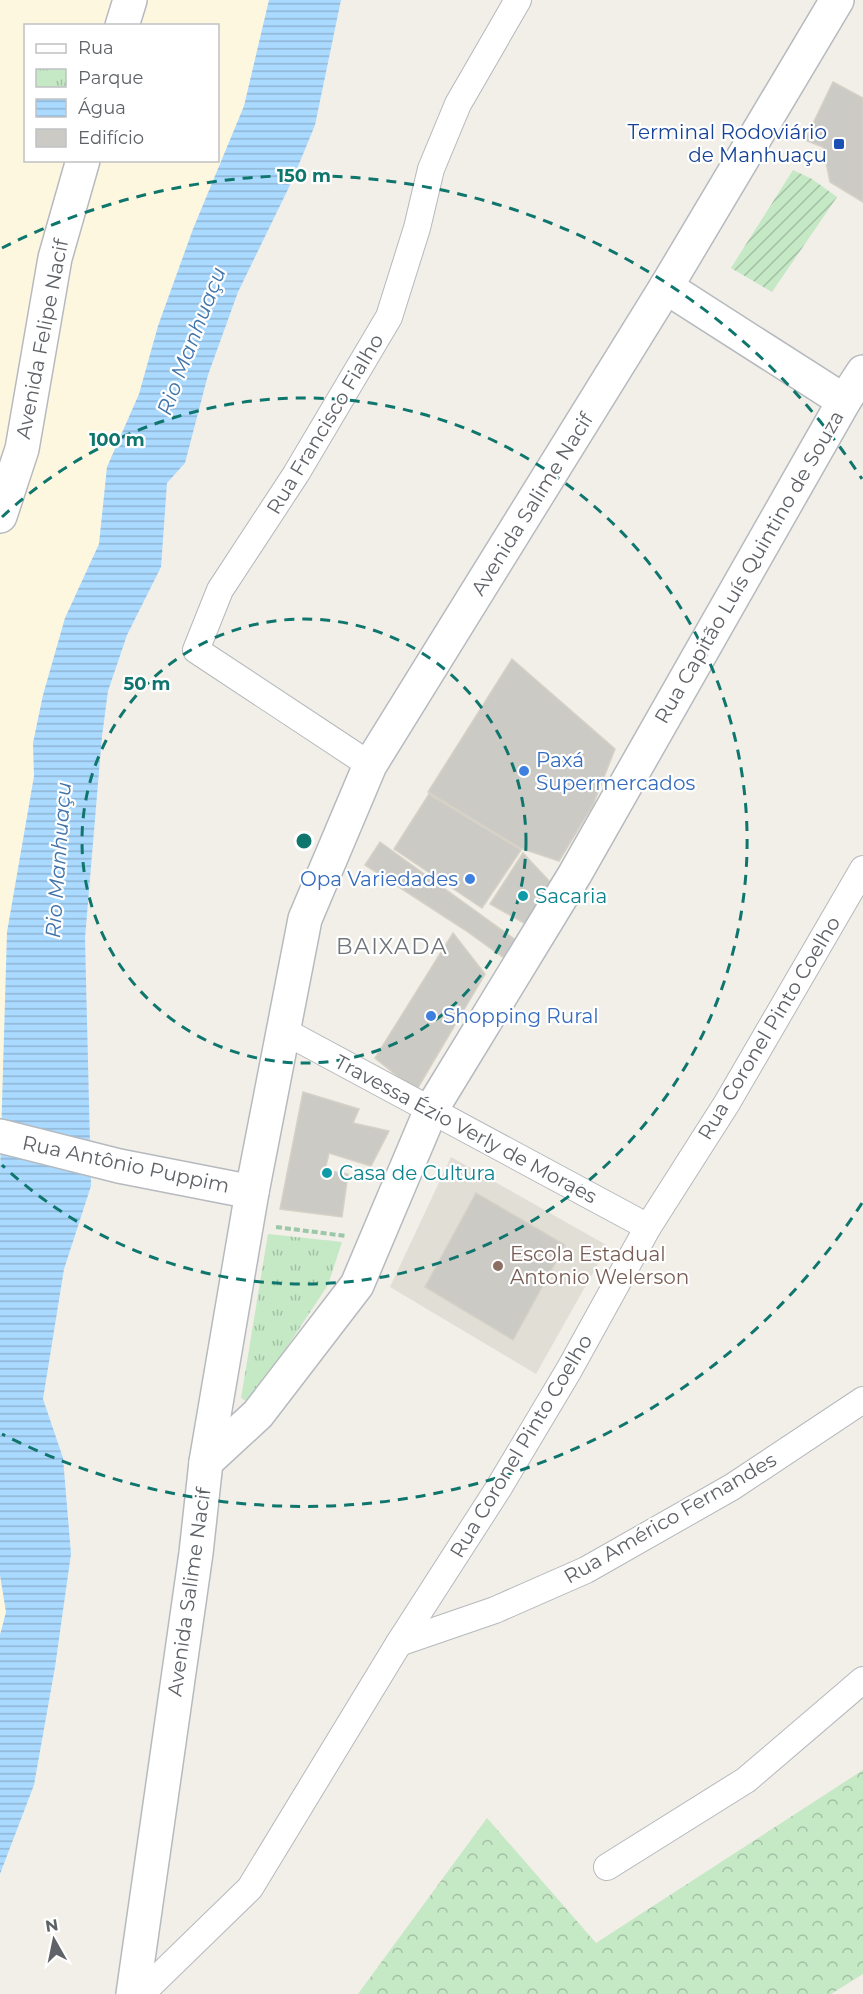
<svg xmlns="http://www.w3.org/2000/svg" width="863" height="1994" font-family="Montserrat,sans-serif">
<defs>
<pattern id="forest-crowns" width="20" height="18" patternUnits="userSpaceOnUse" patternTransform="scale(1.5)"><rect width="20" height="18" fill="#c5e8c5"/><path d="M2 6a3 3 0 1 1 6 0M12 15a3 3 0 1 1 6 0" fill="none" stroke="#a3c0a4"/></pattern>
<pattern id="park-tufts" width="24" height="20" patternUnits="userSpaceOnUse" patternTransform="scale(1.5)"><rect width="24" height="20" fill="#c5e8c5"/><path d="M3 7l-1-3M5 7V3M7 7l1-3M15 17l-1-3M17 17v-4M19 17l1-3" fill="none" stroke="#a3c0a4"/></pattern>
<pattern id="garden-furrows" width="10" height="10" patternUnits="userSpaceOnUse" patternTransform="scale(1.5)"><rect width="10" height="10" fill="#c5e8c5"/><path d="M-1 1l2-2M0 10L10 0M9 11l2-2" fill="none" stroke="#a3c0a4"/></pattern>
<pattern id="water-rules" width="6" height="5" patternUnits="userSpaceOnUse" patternTransform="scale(1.5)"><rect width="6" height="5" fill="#aadaff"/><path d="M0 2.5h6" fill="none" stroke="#8eb4d2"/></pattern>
</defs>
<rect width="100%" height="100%" fill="#f1efe8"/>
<!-- commercial -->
<g fill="#fef7e0" fill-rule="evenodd">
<path d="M0 0H269L244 106 193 229 158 326 139 394 107 467 99 544 65 618 43 695 33 743 34 776 0 1172ZM26 26H218V160H26Z"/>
<polygon points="0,1575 6,1612 0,1635"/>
</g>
<!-- education -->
<polygon fill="#e1ded6" points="451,1157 608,1246 536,1374 390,1287"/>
<!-- forest -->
<polygon fill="url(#forest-crowns)" points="863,1770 863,1974 831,1994 358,1994 487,1818 596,1943"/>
<!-- park -->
<polygon fill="url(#park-tufts)" points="268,1234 342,1242 328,1285 253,1398 246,1401 241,1398"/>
<!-- garden -->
<polygon fill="url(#garden-furrows)" points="793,170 812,179 837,197 772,292 731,268"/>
<!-- water -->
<polygon fill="url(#water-rules)" points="269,0 341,0 315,125 292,181 238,292 208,375 185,463 167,483 161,567 127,635 108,691 102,736 85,938 91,1186 64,1269 43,1399 63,1458 71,1554 55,1667 34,1785 0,1874 0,1635 6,1612 0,1575 0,1172 7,932 34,776 33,743 43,695 65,618 99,544 107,467 139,394 158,326 193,229 244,106"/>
<!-- building -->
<g fill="#cccac5" stroke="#d6d1c6" stroke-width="1.5">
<polygon points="833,82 863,98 863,202 830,182 823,147 805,140"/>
<polygon points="512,659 615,749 593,805 559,861 520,848 428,792"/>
<polygon points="429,794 521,850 482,908 394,849"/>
<polygon points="380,842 524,946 511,963 465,930 365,865"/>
<polygon points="523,853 555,887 533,928 490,904"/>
<polygon points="453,933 485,974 416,1091 375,1058"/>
<polygon points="303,1092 359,1109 353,1123 389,1131 371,1166 329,1153 325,1170 348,1174 342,1217 280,1209"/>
<polygon points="476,1193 565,1245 513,1340 425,1287"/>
</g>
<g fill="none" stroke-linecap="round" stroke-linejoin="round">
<defs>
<g id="street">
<polyline points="370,765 196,650 220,590 296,474 389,317 417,228 431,169 458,104 518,0"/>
<polyline points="284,1031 648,1227"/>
<polyline points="399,1643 495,1610 586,1570 732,1487 863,1400"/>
<polyline points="607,1867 746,1780 863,1680"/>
<polyline points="141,1994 250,1888 399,1643 498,1489 569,1370 648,1227 727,1103 863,869"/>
</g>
<g id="secondary">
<polyline points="122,26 130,0"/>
<polyline points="666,287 844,401"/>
<polyline points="0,516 22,449 55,258 83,160"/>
<polyline points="0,1136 119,1166 252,1192"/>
<polyline points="206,1462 258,1414 357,1285 431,1110 575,874 844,401 863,372"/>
<polyline points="133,1994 196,1553 206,1462 252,1192 305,919 370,765 666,287 837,0"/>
</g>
</defs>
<!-- street casing -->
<use href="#street" stroke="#b5b8bc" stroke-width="28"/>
<!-- secondary casing -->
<use href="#secondary" stroke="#b6babf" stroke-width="36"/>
<!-- path -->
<polyline stroke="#9cc7a9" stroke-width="4" stroke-dasharray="6 3" stroke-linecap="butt" points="276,1227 346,1236"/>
<!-- street -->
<use href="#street" stroke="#fff" stroke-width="26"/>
<!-- secondary -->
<use href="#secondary" stroke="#fff" stroke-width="33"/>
</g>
<!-- distance rings -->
<g fill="none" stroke="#0f766e" stroke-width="3" stroke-dasharray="10 8">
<circle cx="304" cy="841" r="222"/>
<path d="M2 517A443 443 0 1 1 2 1165"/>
<path d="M862 1203A665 665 0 0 1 2 1434M2 248A665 665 0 0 1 862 479"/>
</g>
<!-- markers -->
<rect fill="#1a4fb4" stroke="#fff" stroke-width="2" x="833" y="138" width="12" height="12" rx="3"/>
<g fill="#3f7fe0" stroke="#fff" stroke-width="2">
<circle cx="524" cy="771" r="6"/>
<circle cx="470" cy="879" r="6"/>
<circle cx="431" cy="1016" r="6"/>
</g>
<g fill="#0f9aa8" stroke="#fff" stroke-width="2">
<circle cx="523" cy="896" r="6"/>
<circle cx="327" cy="1173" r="6"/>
</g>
<circle fill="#8d6e63" stroke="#fff" stroke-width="2" cx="498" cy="1266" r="6"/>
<g text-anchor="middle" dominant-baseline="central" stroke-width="4.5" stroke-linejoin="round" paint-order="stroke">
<!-- transit labels -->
<g font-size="20" fill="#164399" stroke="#fff" text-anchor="end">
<text x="827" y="132">Terminal Rodoviário<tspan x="827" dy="23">de Manhuaçu</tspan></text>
</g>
<!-- street labels -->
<g font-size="20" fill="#5f6368" stroke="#fff">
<text transform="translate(42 339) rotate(-79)">Avenida Felipe Nacif</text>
<text transform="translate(325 424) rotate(-59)">Rua Francisco Fialho</text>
<text transform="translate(532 504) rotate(-58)">Avenida Salime Nacif</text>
<text transform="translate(749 567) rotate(-60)">Rua Capitão Luís Quintino de Souza</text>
<text transform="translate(769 1028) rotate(-59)">Rua Coronel Pinto Coelho</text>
<text transform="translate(466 1129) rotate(28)">Travessa Ézio Verly de Moraes</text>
<text transform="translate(126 1164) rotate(12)">Rua Antônio Puppim</text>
<text transform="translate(521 1446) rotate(-59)">Rua Coronel Pinto Coelho</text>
<text transform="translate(670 1518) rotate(-30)">Rua Américo Fernandes</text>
<text transform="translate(189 1592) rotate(-82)">Avenida Salime Nacif</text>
</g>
<!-- shop labels -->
<g font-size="20" fill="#366cbe" stroke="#fff" text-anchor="start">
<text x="536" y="760">Paxá<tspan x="536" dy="23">Supermercados</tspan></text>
<text x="458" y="879" text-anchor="end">Opa Variedades</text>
<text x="443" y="1016">Shopping Rural</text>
</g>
<!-- culture labels -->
<g font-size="20" fill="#0d838f" stroke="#fff" text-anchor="start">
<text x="535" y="896">Sacaria</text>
<text x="339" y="1173">Casa de Cultura</text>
</g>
<!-- education labels -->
<g font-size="20" fill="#785e54" stroke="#fff" text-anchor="start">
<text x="510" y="1254">Escola Estadual<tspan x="510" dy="23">Antonio Welerson</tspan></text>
</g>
<!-- water labels -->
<g font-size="21" font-style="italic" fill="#4174aa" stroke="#fff">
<text transform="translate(191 341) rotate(-69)">Rio Manhuaçu</text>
<text transform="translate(58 860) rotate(-86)">Rio Manhuaçu</text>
</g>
<!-- quarter labels -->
<g font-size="22" letter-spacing="1.5" fill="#70757a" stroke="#fff">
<text x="392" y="946">BAIXADA</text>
</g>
</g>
<circle cx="304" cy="841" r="9" fill="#0f766e" stroke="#fff" stroke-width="3"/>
<g font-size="18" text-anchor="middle" font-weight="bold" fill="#0f766e" stroke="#fff" stroke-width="4.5" stroke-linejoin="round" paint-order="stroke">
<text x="304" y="182">150 m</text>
<text x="117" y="446">100 m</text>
<text x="147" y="690">50 m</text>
</g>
<!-- legend -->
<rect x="24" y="24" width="195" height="138" fill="#ffffff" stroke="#bfc1c3" stroke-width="1.5"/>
<rect x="36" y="44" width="30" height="9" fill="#ffffff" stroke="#bfc1c3" stroke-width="1.5"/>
<text x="78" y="54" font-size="18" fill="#5f6368">Rua</text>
<rect x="36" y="69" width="30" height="18" fill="url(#park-tufts)" stroke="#bfc1c3" stroke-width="1.5"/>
<text x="78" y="84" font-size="18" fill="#5f6368">Parque</text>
<rect x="36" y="99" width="30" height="18" fill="url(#water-rules)" stroke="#bfc1c3" stroke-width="1.5"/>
<text x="78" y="114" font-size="18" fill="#5f6368">Água</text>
<rect x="36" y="129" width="30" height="18" fill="#cccac5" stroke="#bfc1c3" stroke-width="1.5"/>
<text x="78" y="144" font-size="18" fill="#5f6368">Edifício</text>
<!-- north arrow -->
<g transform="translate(54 1940) rotate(351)" stroke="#ffffff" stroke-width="4.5" paint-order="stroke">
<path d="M0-4.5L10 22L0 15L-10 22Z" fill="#5f6368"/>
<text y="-9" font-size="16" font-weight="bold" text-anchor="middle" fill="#5f6368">N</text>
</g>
</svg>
